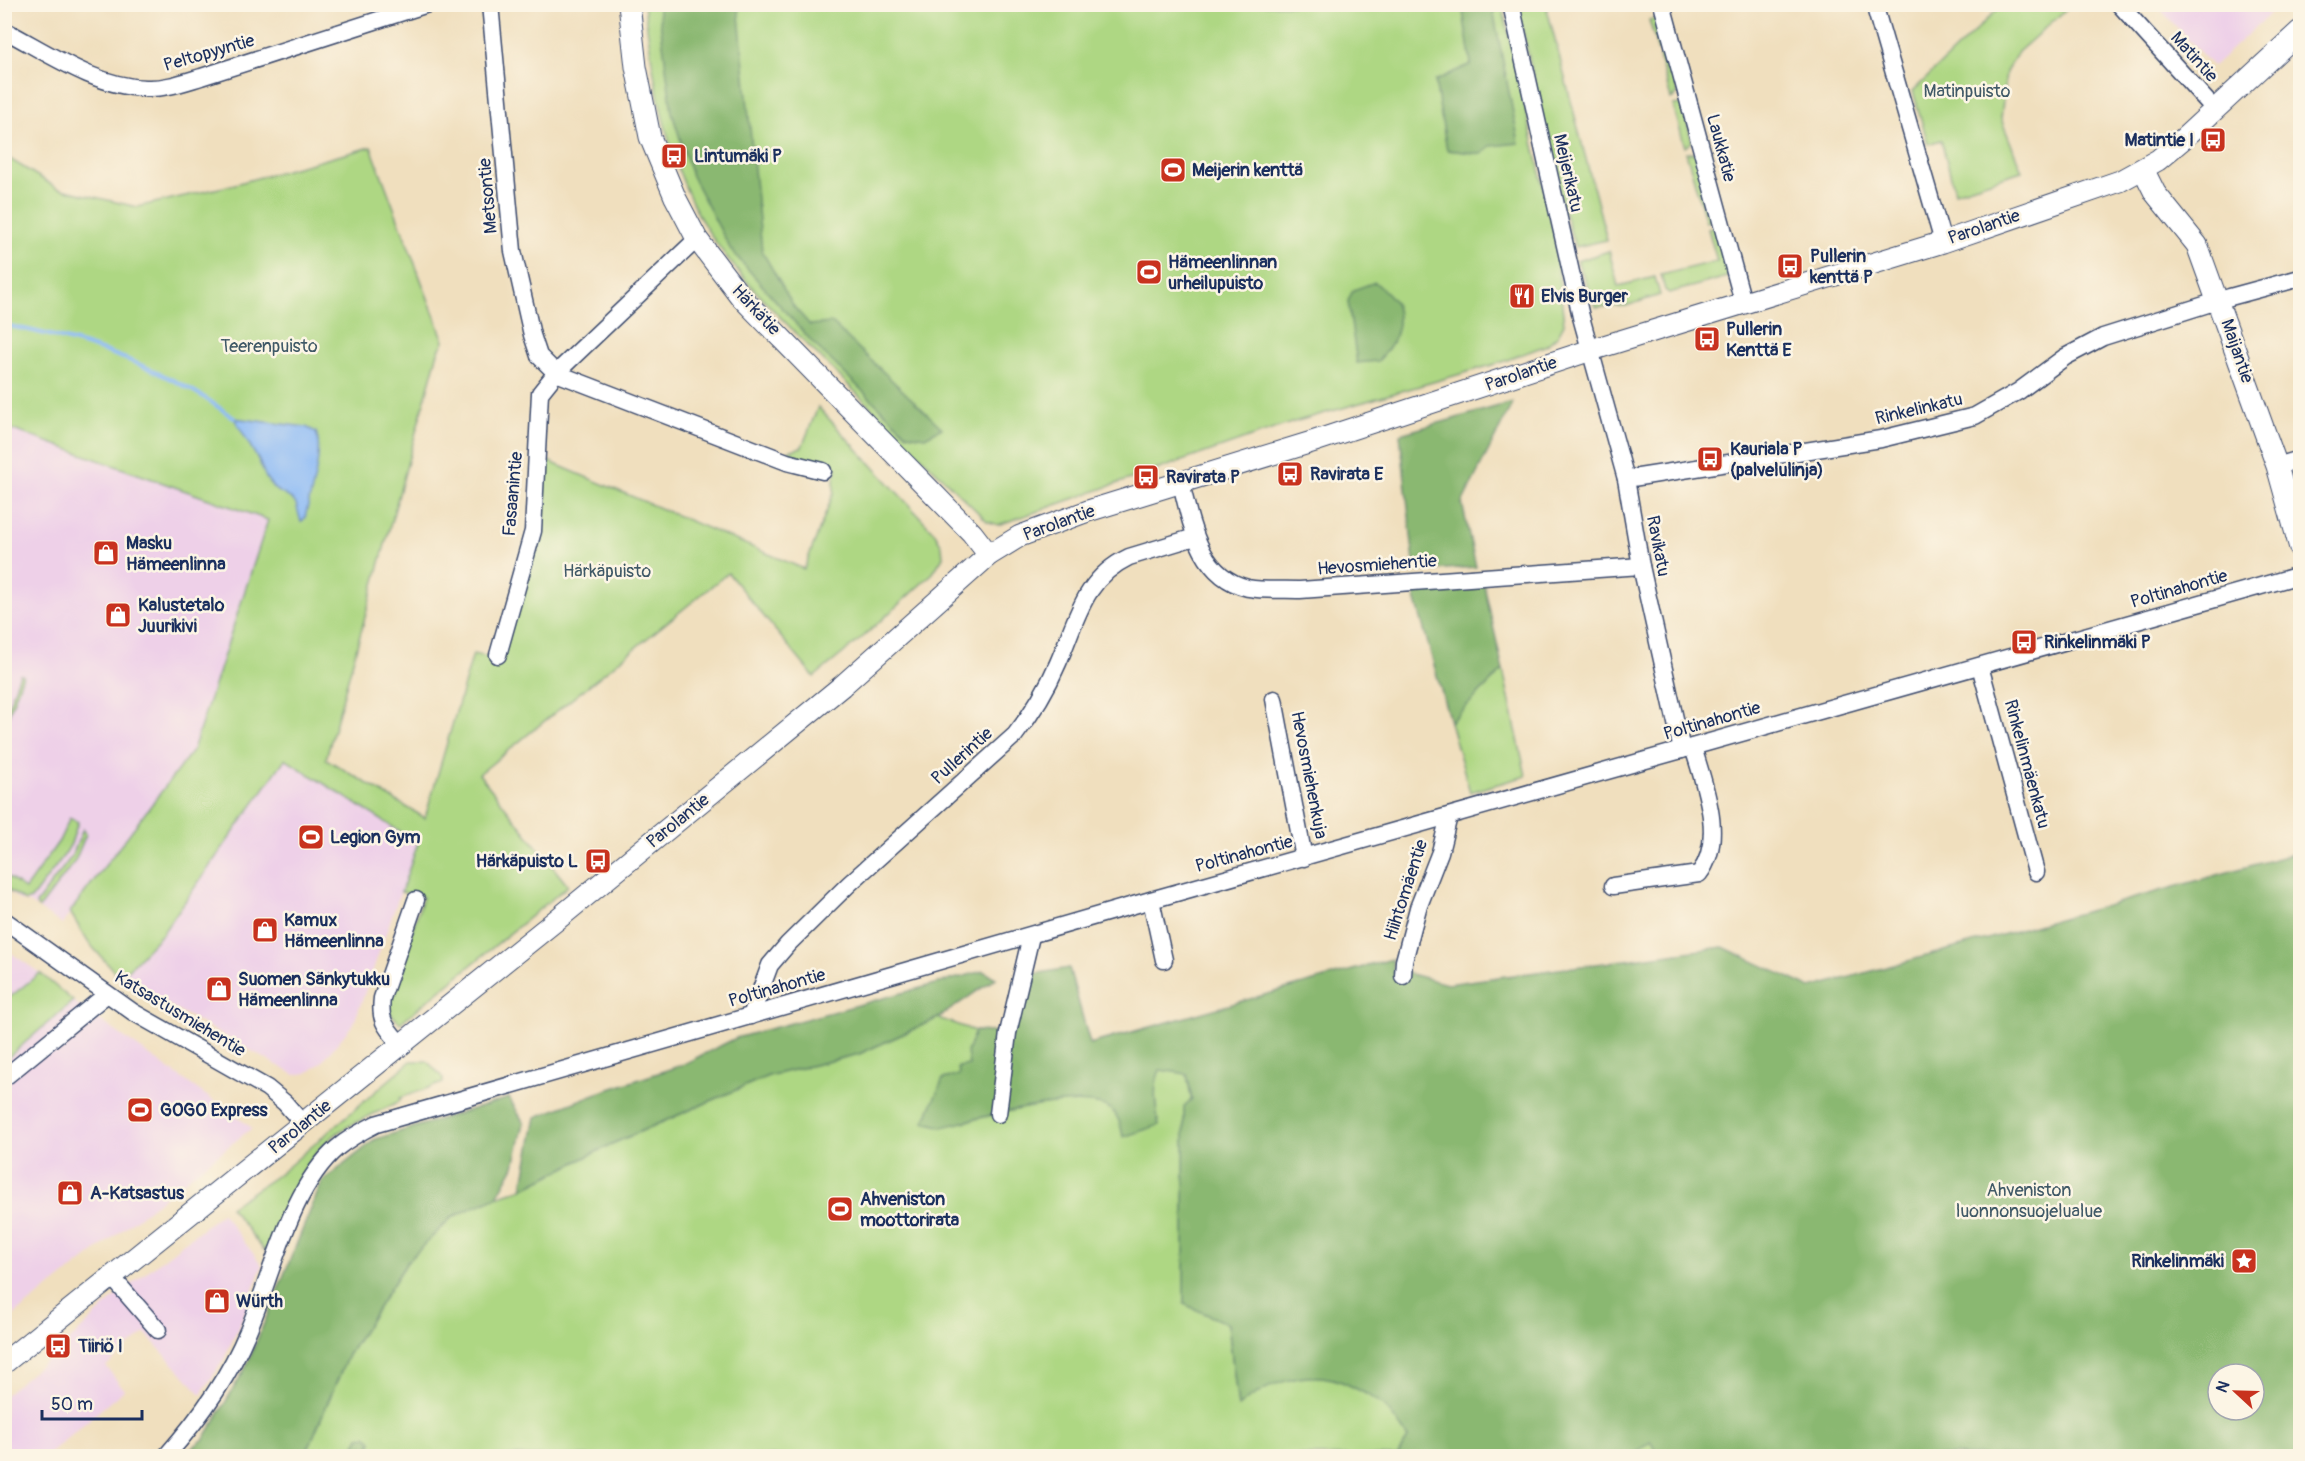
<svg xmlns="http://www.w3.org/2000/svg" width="2305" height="1461" font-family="Pangolin,sans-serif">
<rect width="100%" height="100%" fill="#fcf5e5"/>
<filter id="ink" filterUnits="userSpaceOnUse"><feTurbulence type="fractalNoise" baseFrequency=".0167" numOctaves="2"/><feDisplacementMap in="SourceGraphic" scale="12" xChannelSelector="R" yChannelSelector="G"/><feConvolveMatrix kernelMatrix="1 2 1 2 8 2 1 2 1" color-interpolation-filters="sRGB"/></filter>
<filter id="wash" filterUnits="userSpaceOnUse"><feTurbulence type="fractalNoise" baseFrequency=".008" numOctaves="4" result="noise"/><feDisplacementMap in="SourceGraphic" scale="24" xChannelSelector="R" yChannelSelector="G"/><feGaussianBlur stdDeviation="1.35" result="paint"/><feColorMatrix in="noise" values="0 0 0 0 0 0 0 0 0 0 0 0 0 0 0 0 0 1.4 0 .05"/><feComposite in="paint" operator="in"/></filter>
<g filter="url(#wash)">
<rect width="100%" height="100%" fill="#f0dfbe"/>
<!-- built -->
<g fill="#eed0e8">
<polygon points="2156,5 2280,5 2213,66"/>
<polygon points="5,427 269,520 193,750 62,924 29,903 21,901 5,889"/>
<polygon points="285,759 418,843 354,1023 321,1063 307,1073 295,1075 120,978 162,934"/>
<polygon points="5,949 40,973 5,1001"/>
<polygon points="73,1001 252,1128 5,1322 5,1060"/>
<polygon points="222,1213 262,1265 243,1317 224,1359 201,1394 145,1333 106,1366 124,1390 46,1456 5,1456 5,1395 68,1342 115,1297"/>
</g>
<!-- green -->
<g fill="#aed783" stroke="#648370" stroke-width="1.5" fill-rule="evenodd">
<path d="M644 5H1502L1555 238 1564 324 1558 335 1547 345 1499 363 1294 422 998 525 987 521C934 470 883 419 831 368 785 322 719 261 692 202 662 139 653 73 644 5Z"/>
<polygon points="1517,5 1546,5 1607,240 1575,247 1561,201"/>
<polygon points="2002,5 2071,5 2018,52 2006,72 2001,119 2022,171 1955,192 1941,140 1928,144 1913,91"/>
<polygon points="1653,19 1658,20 1665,44 1662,49 1658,51 1649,20"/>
<polygon points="1664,55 1668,57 1678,94 1671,99 1659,56"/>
<polygon points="1680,104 1683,106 1692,142 1685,147 1673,105"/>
<polygon points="371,147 444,341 438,352 326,759 425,818 473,654 499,659 548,461 804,569 834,492 834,478 837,469 786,456 788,451 802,447 818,407 934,532 942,546 943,557 933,573 863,637 814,677 728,573 479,774 568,886 400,1023 388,1011 388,1004 423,897 401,892 418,843 285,759 162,934 120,978 88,942 70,912 193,750 268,520 5,427 5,156 57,188 137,207 224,187"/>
<polygon points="1686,152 1697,154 1715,215 1712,220 1706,222"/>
<polygon points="1713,227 1719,230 1731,272 1727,277 1669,293 1665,290 1661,275 1717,261 1708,229"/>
<polygon points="1609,251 1618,286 1655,277 1660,295 1626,306 1596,307 1577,261"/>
<polygon points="1503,670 1526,776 1470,792 1450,722"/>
<polygon points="20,674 23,675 5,725 5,715"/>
<polygon points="70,818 78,822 71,844 65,854 31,899 25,901 5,888 5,875 25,889 59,841"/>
<polygon points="83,829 86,834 75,861 42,905 39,908 37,907 36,904 72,856"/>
<path d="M2043 935 2300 1456H367L371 1441 359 1437 351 1456H305L348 1355 407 1262 452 1217 487 1200 522 1189 614 1143 768 1076 859 1054 938 1018 975 1031 1008 1033 1069 968 1090 1044 1149 1027 1187 1074 1224 1292 1238 1406 1540 1051ZM2218 1374H2254V1410H2218Z"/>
<polygon points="40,973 73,1001 5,1060 5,1001"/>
<path d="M411 1061H427L443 1078V1083L400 1098V1101C381 1111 361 1119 342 1130 301 1156 285 1208 269 1251L263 1249 230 1207 282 1172Z"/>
</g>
<!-- forest -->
<g fill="#8ab871" stroke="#527468" stroke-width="1.5" fill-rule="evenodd">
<polygon points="658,5 738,5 762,251 794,307 810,325 832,323 942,428 925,437 907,434 812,342 731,250 692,176 672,113"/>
<polygon points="1462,5 1492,5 1519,143 1490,146 1482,154 1447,150 1435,81 1471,64"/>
<path d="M1375 282C1381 288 1392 296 1395 303 1404 326 1393 345 1378 361L1357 363 1348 301 1353 290Z"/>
<polygon points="1513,402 1462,503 1476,567 1415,571 1400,434"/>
<polygon points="1484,585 1503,670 1450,722 1413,590"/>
<path d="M2300 852V1456H1661L1650 1442 1632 1456H1397L1408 1438C1400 1427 1390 1410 1379 1402 1369 1395 1345 1382 1333 1379 1300 1371 1262 1386 1238 1407L1228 1324 1184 1304V1106L1192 1099 1187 1074 1160 1070C1152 1089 1156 1106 1159 1125L1123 1137C1121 1126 1119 1116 1110 1109 1082 1089 976 1119 943 1127L924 1122 943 1079 959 1075 958 1067 969 1065 967 1052 975 1031 1008 1033 1022 976 1069 968 1090 1044 1392 959 1394 973H1407L1447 984 1723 947 1811 988ZM2218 1374H2254V1410H2218Z"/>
<polygon points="983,971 996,978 938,1018 859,1054 768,1076 614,1143 522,1189 536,1117 595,1094 682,1065 736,1038"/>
<polygon points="509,1098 524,1123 514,1166 497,1197 452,1217 407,1262 348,1355 305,1456 181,1456 204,1439 246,1367 322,1182 376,1139"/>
<polygon points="366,1436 372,1441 367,1456 351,1456 359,1437"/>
</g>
<!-- water -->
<path fill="#8bbaf6" stroke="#5374aa" stroke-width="1.5" d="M234 418 306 427 316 432C324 455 310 494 305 518L301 522 296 504 292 499 274 489 266 478 259 461Z"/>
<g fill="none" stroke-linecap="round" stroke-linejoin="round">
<!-- stream -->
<path stroke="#8bbaf6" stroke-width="4" d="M4 325C69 337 130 356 188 388 204 396 219 408 234 418"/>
</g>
</g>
<g filter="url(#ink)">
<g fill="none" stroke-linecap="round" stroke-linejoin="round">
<defs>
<g id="minor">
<polyline points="490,4 513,251 532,335 539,356 556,373 787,462 823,471"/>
<polyline points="1511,4 1581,317 1626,479 1641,566 1682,750"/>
<polyline points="1662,4 1743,302"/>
<polyline points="1874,4 1943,242"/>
<polyline points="2119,4 2215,110"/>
<path d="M4 30C48 53 96 87 146 88 165 89 184 82 201 77L428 4"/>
<polyline points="2277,466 2300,459"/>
<polyline points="1626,479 1881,439 1975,416 2019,391 2065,357 2103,337 2230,297 2300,278"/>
<path d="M1181 483C1191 524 1200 577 1248 588 1264 591 1284 589 1300 590L1641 566"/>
<polyline points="498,655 533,531 540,393 556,373 697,239"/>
<polyline points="1980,666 2036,872"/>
<polyline points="1274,699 1304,858"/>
<path d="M1613 886 1699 874C1726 839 1704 785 1693 747"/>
<polyline points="1151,900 1164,960"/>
<polyline points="4,920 133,1012 267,1088 285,1103 303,1124"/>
<polyline points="1403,976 1404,961 1418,908 1440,852 1449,816"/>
<path d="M751 1016 770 965 788 944 849 884 1015 735C1033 712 1047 689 1058 663 1077 620 1083 579 1129 557L1195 537"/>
<path d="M401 1045C386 1027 379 1022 382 998L416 900"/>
<polyline points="4,1078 107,994"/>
<polyline points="998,1114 1008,1033 1031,936"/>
<polyline points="112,1277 158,1330"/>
<path d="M166 1456C199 1419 229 1377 248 1331 272 1276 290 1188 337 1148 349 1138 362 1131 376 1124 634 1050 893 977 1151 900L2300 575"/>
</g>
<g id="major">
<polyline points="629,4 636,67 650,137 675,197 697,239 741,297 972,533 989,555"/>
<polyline points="2143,169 2155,193 2197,245 2277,466 2300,548"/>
<polyline points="4,1363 554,922 842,686 989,555 1020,536 1088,511 1315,441 1591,350 1943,242 2120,181 2158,160 2183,139 2300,31"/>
</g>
</defs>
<!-- minor casing -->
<use href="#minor" stroke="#3b496c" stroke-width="19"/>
<!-- major casing -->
<use href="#major" stroke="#3b496c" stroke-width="23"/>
<!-- minor -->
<use href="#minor" stroke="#fff" stroke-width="16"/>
<!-- major -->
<use href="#major" stroke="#fff" stroke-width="21"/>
</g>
</g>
<!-- icons -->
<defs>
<symbol id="bus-square" viewBox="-11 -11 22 22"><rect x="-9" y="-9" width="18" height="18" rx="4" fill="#c8321e" stroke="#fcf5e5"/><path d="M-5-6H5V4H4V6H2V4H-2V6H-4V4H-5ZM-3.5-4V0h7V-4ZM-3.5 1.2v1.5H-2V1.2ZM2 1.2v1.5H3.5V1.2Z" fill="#fff"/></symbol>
<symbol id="stadium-square" viewBox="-11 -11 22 22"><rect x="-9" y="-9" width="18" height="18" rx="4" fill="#c8321e" stroke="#fcf5e5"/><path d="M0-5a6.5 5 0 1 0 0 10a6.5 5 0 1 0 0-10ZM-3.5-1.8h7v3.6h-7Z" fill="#fff"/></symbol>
<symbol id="restaurant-square" viewBox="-11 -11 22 22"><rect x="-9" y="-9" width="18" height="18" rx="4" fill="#c8321e" stroke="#fcf5e5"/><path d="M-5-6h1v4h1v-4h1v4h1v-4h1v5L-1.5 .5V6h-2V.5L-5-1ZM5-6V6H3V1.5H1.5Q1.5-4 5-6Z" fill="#fff"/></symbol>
<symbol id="shop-square" viewBox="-11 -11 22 22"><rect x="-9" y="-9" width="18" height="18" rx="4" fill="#c8321e" stroke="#fcf5e5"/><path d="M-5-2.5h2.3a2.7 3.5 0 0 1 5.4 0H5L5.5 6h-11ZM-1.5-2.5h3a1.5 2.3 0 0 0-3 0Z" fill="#fff"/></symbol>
<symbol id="sight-square" viewBox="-11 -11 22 22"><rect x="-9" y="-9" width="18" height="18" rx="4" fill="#c8321e" stroke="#fcf5e5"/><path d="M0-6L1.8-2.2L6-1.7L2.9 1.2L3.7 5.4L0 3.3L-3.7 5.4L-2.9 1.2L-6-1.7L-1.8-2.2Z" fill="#fff"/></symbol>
</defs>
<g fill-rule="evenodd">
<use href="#bus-square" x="2198" y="125" width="30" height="30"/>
<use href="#bus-square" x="659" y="141" width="30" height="30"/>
<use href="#stadium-square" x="1158" y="155" width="30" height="30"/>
<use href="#bus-square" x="1775" y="251" width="30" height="30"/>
<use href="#stadium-square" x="1134" y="257" width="30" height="30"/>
<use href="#restaurant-square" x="1507" y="281" width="30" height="30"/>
<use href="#bus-square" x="1692" y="324" width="30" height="30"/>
<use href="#bus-square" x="1695" y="444" width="30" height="30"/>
<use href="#bus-square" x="1275" y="459" width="30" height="30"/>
<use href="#bus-square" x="1131" y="462" width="30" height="30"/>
<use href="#shop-square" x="91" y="538" width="30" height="30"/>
<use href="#shop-square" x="103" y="600" width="30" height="30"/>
<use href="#bus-square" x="2009" y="627" width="30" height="30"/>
<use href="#stadium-square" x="296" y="822" width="30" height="30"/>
<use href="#bus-square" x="583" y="846" width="30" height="30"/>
<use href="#shop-square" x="250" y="915" width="30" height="30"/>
<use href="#shop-square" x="204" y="974" width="30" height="30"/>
<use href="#stadium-square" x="125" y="1095" width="30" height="30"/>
<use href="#shop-square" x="55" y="1178" width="30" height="30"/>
<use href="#stadium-square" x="825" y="1194" width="30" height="30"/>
<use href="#sight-square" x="2229" y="1246" width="30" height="30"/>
<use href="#shop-square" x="202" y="1286" width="30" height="30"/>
<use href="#bus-square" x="43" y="1331" width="30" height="30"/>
</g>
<g text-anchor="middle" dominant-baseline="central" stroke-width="5" stroke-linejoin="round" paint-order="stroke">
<!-- street labels -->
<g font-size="18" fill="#1b2f5e" stroke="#fcf5e5">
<text transform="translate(209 53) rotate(-16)">Peltopyyntie</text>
<text transform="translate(2194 57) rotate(48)">Matintie</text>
<text transform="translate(1721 148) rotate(75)">Laukkatie</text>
<text transform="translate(1568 173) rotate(77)">Meijerikatu</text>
<text transform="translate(488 196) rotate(-95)">Metsontie</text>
<text transform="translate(1984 227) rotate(-19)">Parolantie</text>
<text transform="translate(756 310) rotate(47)">Härkätie</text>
<text transform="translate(2237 351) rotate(71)">Maijantie</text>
<text transform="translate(1521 374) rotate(-19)">Parolantie</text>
<text transform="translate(1919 409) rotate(-13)">Rinkelinkatu</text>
<text transform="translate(513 494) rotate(-85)">Fasaanintie</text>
<text transform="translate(1059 523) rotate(-20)">Parolantie</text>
<text transform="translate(1658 546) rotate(79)">Ravikatu</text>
<text transform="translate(1377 565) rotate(-4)">Hevosmiehentie</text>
<text transform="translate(2179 589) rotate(-16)">Poltinahontie</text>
<text transform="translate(1712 721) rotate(-16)">Poltinahontie</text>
<text transform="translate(962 756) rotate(-42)">Pullerintie</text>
<text transform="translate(2027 764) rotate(75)">Rinkelinmäenkatu</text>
<text transform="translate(1309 775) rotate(79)">Hevosmiehenkuja</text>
<text transform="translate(678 821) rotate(-39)">Parolantie</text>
<text transform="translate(1244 854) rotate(-15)">Poltinahontie</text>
<text transform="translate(1406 890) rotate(-72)">Hiihtomäentie</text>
<text transform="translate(777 988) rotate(-16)">Poltinahontie</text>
<text transform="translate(180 1014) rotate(31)">Katsastusmiehentie</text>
<text transform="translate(300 1127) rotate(-39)">Parolantie</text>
</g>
<!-- park labels -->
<g font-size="18" fill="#405967" stroke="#fcf5e5">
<text x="1967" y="91">Matinpuisto</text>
<text x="269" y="346">Teerenpuisto</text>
<text x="607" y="571">Härkäpuisto</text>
<text x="2029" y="1190">Ahveniston<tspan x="2029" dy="21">luonnonsuojelualue</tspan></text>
</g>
<!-- poi labels -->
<g font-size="18" font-weight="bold" fill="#1b2f5e" stroke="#fcf5e5" text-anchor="start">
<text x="2194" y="140" text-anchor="end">Matintie I</text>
<text x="694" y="156">Lintumäki P</text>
<text x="1192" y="170">Meijerin kenttä</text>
<text x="1810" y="256">Pullerin<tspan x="1810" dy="21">kenttä P</tspan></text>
<text x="1168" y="262">Hämeenlinnan<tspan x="1168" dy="21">urheilupuisto</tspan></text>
<text x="1541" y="296">Elvis Burger</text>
<text x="1726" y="329">Pullerin<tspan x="1726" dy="21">Kenttä E</tspan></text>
<text x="1730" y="449">Kauriala P<tspan x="1730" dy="21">(palvelulinja)</tspan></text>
<text x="1310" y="474">Ravirata E</text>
<text x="1166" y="477">Ravirata P</text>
<text x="126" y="543">Masku<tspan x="126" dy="21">Hämeenlinna</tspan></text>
<text x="138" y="605">Kalustetalo<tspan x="138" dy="21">Juurikivi</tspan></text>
<text x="2044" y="642">Rinkelinmäki P</text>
<text x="330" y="837">Legion Gym</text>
<text x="578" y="861" text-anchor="end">Härkäpuisto L</text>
<text x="284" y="920">Kamux<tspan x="284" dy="21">Hämeenlinna</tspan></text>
<text x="238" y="979">Suomen Sänkytukku<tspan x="238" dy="21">Hämeenlinna</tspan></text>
<text x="160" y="1110">GOGO Express</text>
<text x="90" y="1193">A-Katsastus</text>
<text x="860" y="1199">Ahveniston<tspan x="860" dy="21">moottorirata</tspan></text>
<text x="2224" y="1261" text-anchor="end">Rinkelinmäki</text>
<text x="236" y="1301">Würth</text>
<text x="78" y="1346">Tiiriö I</text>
</g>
</g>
<!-- margin -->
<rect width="2305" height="1461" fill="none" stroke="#fcf5e5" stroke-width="24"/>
<!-- north arrow -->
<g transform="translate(2236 1392) rotate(292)"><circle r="28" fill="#fcf5e5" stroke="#a2a6af" stroke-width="1.5"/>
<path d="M0-4.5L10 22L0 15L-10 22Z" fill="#c8321e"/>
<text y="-9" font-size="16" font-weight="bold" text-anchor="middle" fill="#1b2f5e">N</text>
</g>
<!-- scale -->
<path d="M42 1410v9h100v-9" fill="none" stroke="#1b2f5e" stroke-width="3"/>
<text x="51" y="1410" font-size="18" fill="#1b2f5e" stroke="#fcf5e5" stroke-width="4.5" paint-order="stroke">50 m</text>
</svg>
